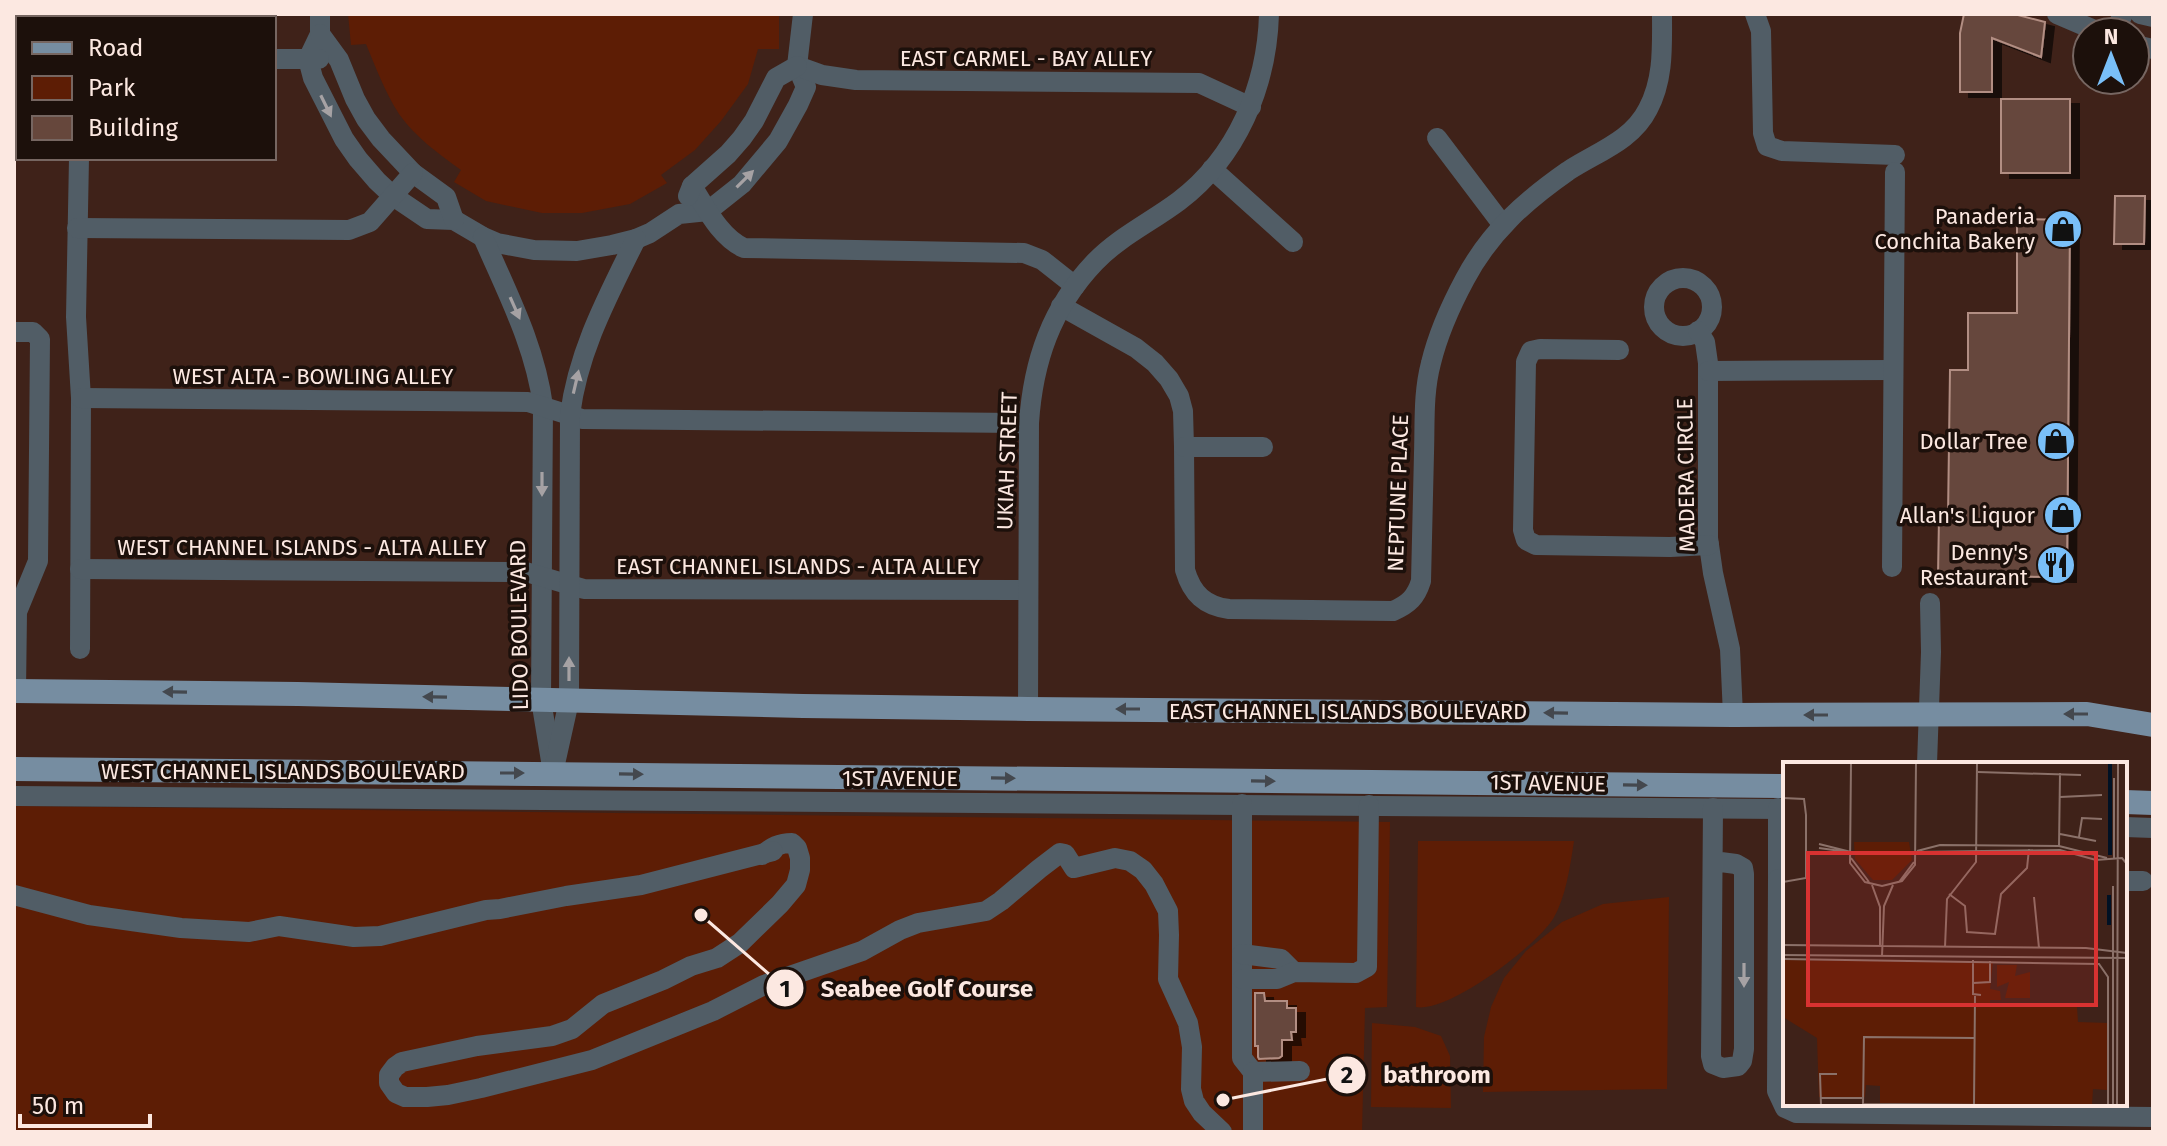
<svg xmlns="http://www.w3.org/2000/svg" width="2167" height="1146" font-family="'Fira Sans',sans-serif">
<defs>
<filter id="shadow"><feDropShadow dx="9" dy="5" stdDeviation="0" flood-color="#0009"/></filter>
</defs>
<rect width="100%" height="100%" fill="#3f2219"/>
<!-- green -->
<g fill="#5d1d05">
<path d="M348 14H779V49H758L748 84 721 121 695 150 661 175 667 183 630 204 582 213H542L486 201 454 182 461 170C439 154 415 137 399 114 385 92 376 68 366 44L351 45Z"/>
<polygon points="14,806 1390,822 1387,1007 1365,1008 1362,1132 14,1132"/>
<path d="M1418 841H1574C1570 867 1566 897 1553 919 1535 947 1449 1013 1416 1007Z"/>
<polygon points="1669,897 1667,1089 1483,1092 1484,1037 1491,1007 1504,978 1526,951 1562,922 1603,904"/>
<polygon points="1372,1023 1415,1027 1441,1036 1450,1056 1451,1108 1371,1107"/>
</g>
<!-- building -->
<g fill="#66473c" stroke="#b28e83" stroke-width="2" filter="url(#shadow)">
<polygon points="1964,14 2014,14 2045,22 2041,57 1992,38 1992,92 1960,92 1960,33"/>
<rect x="2001" y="99" width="69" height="74"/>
<polygon points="2115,196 2145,196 2144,244 2114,244"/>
<polygon points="2017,219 2070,220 2067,577 1938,576 1939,517 1948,517 1950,370 1968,370 1968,313 2017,313"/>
<polygon points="1255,993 1264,993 1265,1001 1287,1001 1287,1008 1296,1008 1296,1032 1291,1032 1292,1040 1282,1040 1282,1056 1279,1058 1259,1059 1258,1057 1258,1046 1255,1046"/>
</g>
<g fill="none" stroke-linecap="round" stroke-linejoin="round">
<!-- minor -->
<g stroke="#515d66" stroke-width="20">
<polyline points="80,14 80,18"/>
<polyline points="320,14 320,34 308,59 313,78 344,139 358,159 377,181 393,196 427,219 454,220 483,237 497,243 534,250 577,251 612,245 636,239 650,233 679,214 708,211 742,184 778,141 798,105 806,87 797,66 803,14"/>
<polyline points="1755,14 1761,31 1763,133 1767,146 1782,151 1895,155"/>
<polyline points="2057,14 2099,32"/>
<polyline points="2140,14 2153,17"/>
<polyline points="2115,32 2123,14"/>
<polyline points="320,34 339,60 355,99 366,119 381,139 413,173 446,197 454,220"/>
<polyline points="2135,45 2153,49"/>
<polyline points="274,59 319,59"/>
<polyline points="797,66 822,75 856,80 1199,83 1251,107"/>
<polyline points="1437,138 1502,224"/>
<polyline points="79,158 76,317 81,398 80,649"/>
<polyline points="1212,169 1293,242"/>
<path d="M692 186C706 208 720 237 744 248L1024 253 1042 260 1075 286"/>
<polyline points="688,196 692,186 728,154 742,138 754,121 776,78 797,66"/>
<polyline points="77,228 349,230 370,222 413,173"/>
<path d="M483 237C507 293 535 345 543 406L541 700 551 761"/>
<circle cx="1683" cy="307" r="29"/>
<path d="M1061 306 1136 348 1155 363 1169 379 1179 396 1183 411 1184 447 1185 570C1192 594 1205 606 1229 609L1393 611C1409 604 1416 597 1421 581 1422 538 1423 496 1424 453 1425 423 1423 393 1431 363 1438 334 1451 305 1465 279 1490 232 1525 201 1568 171 1597 152 1632 141 1648 109 1664 79 1662 46 1662 14"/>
<polyline points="1698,331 1705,342 1708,363 1708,538 1713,573 1730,649 1733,715"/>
<polyline points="14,332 33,332 40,339 38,561 17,612 16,691"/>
<polyline points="1619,350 1540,349 1531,351 1526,362 1523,530 1526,540 1536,545 1670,547 1709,545"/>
<polyline points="1708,371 1893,370"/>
<polyline points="81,398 528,402 582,419 1029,423"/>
<polyline points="1184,447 1263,447"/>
<polyline points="1892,567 1895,172"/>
<polyline points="80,569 526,572 584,589 1028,590"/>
<path d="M1028 709 1029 423C1033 362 1051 308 1095 262 1119 237 1151 222 1179 201 1237 157 1267 86 1269 14"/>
<polyline points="1927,764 1931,652 1930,603"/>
<path d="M553 773 569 701 570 415C578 351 608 296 636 239"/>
<polyline points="14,796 1785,809"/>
<polyline points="1242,804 1242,1058 1253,1072 1300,1071"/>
<polyline points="1778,808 1778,879 1785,879"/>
<polyline points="2125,827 2153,828"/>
<path d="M762 855C772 847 779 843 792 843L797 848 800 858V870L796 885 780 904 740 943 717 958 691 966 663 980 603 1004 572 1029 552 1036 477 1046 402 1062 395 1067 389 1075V1083L396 1093 405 1097H427L448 1095 481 1088 592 1060 713 1011 764 985 862 951 900 930 918 923 986 911 1001 901 1039 869 1060 853 1065 854 1074 868 1115 858 1130 861 1143 870 1154 884 1168 911 1169 935 1168 979 1188 1023 1192 1047 1191 1089 1194 1101 1202 1113 1222 1132"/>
<polyline points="1713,861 1736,864 1743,868 1744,874 1744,1049 1742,1061 1738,1066 1723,1068 1713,1064 1711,1056 1713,808"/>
<polyline points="1778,879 1777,1091 1785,1108 1796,1113 2153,1117"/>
<polyline points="2125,881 2143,881"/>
<polyline points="14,895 89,915 181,928 249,932 279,926 354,937 380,936 486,910 500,909 566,896 641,885 773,851"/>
<polyline points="1242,954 1281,959 1294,972"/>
<polyline points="1242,979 1277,979 1294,972 1356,973 1367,967 1369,805"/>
<polyline points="1253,1132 1253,1072"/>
</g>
<!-- major -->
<g stroke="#768da1" stroke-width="24">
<polyline points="14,691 298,694 803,706 1028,709 1733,715 2087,714 2153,725"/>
<polyline points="14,769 1785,786"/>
<polyline points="2125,802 2153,803"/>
</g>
</g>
<!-- one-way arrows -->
<defs><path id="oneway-solid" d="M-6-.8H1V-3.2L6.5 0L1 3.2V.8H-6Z" transform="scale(2)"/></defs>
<g fill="#a6a2a4">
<use href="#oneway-solid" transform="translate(326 106) rotate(64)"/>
<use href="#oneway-solid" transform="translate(745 179) rotate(-45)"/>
<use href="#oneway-solid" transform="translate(515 308) rotate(66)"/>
<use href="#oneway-solid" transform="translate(576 382) rotate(-77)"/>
<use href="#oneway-solid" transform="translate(542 484) rotate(90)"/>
<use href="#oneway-solid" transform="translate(569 669) rotate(-90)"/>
<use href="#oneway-solid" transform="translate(1744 975) rotate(90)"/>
</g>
<g fill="#44484e">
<use href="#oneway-solid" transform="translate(175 692) rotate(-179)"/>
<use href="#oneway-solid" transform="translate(435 697) rotate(-179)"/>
<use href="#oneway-solid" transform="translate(1128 709) rotate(-180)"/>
<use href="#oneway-solid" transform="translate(1556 713) rotate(-179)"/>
<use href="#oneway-solid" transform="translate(2076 714) rotate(-180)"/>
<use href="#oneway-solid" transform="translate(1816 715) rotate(-180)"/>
<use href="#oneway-solid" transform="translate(512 773)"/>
<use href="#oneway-solid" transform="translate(631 774) rotate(1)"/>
<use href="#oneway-solid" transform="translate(1003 778) rotate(1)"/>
<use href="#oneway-solid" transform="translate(1263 781) rotate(1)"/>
<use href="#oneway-solid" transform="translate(1635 785) rotate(1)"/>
</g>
<!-- icons -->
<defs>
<symbol id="shop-disc" viewBox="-11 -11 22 22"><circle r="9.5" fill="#79bff8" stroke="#1c100b"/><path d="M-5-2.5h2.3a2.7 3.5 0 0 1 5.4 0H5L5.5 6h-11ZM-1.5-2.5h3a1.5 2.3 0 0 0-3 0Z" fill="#111"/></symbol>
<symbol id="restaurant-disc" viewBox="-11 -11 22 22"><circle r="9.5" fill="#79bff8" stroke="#1c100b"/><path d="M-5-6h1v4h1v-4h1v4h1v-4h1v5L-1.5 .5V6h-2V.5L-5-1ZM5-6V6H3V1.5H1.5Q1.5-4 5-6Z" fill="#111"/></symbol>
</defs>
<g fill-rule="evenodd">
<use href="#shop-disc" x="2041" y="207" width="44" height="44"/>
<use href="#shop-disc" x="2034" y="419" width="44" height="44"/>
<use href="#shop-disc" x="2041" y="493" width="44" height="44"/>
<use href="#restaurant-disc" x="2034" y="543" width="44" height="44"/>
</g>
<g text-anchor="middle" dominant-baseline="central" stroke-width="7" stroke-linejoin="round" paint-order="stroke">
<!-- street labels -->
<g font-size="22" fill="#fce8e1" stroke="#1c100b">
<text x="1026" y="58">EAST CARMEL - BAY ALLEY</text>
<text x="313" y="376">WEST ALTA - BOWLING ALLEY</text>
<text transform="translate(1007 461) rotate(-88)">UKIAH STREET</text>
<text transform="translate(1686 475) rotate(-91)">MADERA CIRCLE</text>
<text transform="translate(1398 493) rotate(-88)">NEPTUNE PLACE</text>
<text x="302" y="547">WEST CHANNEL ISLANDS - ALTA ALLEY</text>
<text x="798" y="566">EAST CHANNEL ISLANDS - ALTA ALLEY</text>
<text transform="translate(519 625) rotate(-91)">LIDO BOULEVARD</text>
<text x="1348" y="711">EAST CHANNEL ISLANDS BOULEVARD</text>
<text x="283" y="771">WEST CHANNEL ISLANDS BOULEVARD</text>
<text x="900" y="778">1ST AVENUE</text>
<text transform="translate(1548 783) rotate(1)">1ST AVENUE</text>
</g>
<!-- poi labels -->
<g font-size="22" fill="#fce8e1" stroke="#1c100b" text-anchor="end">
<text x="2035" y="216">Panaderia<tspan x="2035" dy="25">Conchita Bakery</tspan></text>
<text x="2028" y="441">Dollar Tree</text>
<text x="2035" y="515">Allan's Liquor</text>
<text x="2028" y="552">Denny's<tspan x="2028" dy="25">Restaurant</tspan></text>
</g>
</g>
<!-- overview -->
<g transform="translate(1783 762)">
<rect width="344" height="344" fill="#3f2219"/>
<path d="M71 80H126L129 98 109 118H90L72 97ZM0 198 210 200 207 227 217 229 218 238H207V245H294L295 260 325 261 324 328 310 327 309 343 97 341V324L83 323 82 335H36L34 276 0 255ZM214 203H234L232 214 247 210V236H222L226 220 214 225Z" fill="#5d1d05"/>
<path fill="none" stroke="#001124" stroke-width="4" d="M327 93V1M326 133V163"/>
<path fill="none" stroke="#8b7169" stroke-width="2" d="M68 1 67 101 82 120 99 124 119 119 132 103 133 1M195 10 298 13M277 35 319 33M0 36 21 37 23 53V116L0 120M277 72 313 79M296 75 299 56 319 57M36 82 68 90M276 85 277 11M36 86 65 90M134 89 157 83 276 84 324 96M132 90 277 88 313 98 339 96 344 102M68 96 86 120M331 97V16M116 120 131 100M89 123 97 145V183M166 132 182 144 184 170 212 172 218 132 244 106 246 87M251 135 256 186M0 183 303 186 344 191M162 185 164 137 193 100 194 1M0 193 344 196M99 194 101 144 110 123M0 197 316 202 325 215V343M190 198V232L198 233M190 221 207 220V199M38 336H79M80 342 207 343M38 343 37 312H54M80 343 81 275 191 276M191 343 192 234M330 343V124M334 343 335 1"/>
<path fill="#d83231" fill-opacity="0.15" stroke="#d83231" stroke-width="4" d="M25 91H313V243H25Z"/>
<rect width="344" height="344" fill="none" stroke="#fce8e1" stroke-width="4"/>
</g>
<!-- callouts -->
<path fill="none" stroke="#fce8e1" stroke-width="3" d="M701 915L785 988M1223 1100L1347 1075"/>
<g fill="#fce8e1" stroke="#1c100b" stroke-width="3">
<circle cx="701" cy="915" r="8"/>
<circle cx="1223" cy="1100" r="8"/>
<circle cx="785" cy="988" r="20"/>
<circle cx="1347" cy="1075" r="20"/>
</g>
<g font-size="24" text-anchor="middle" font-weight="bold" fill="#111">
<text x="785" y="997">1</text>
<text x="1347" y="1083">2</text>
</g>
<g font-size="24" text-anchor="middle" font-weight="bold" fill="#fce8e1" stroke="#1c100b" stroke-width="7" stroke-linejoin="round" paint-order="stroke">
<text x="927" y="997">Seabee Golf Course</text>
<text x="1437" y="1083">bathroom</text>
</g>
<!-- border -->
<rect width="2167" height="1146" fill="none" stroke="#fce8e1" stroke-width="32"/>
<!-- legend -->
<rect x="16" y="16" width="260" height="144" fill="#1c100b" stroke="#766661" stroke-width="2"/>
<rect x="32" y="42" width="40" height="12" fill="#768da1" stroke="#766661" stroke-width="2"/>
<text x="88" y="56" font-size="24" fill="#fce8e1">Road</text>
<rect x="32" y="76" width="40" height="24" fill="#5d1d05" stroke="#766661" stroke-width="2"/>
<text x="88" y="96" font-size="24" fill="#fce8e1">Park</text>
<rect x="32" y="116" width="40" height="24" fill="#66473c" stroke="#766661" stroke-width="2"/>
<text x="88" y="136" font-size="24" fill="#fce8e1">Building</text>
<!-- north arrow -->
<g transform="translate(2111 56)"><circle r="38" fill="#1c100b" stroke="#766661" stroke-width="2"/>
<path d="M0-6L14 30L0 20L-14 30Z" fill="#79bff8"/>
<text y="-12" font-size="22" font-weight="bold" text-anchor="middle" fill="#fce8e1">N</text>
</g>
<!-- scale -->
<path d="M20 1114v12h130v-12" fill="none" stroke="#fce8e1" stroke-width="4"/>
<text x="32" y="1114" font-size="24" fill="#fce8e1" stroke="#1c100b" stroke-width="6" paint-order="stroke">50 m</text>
</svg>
